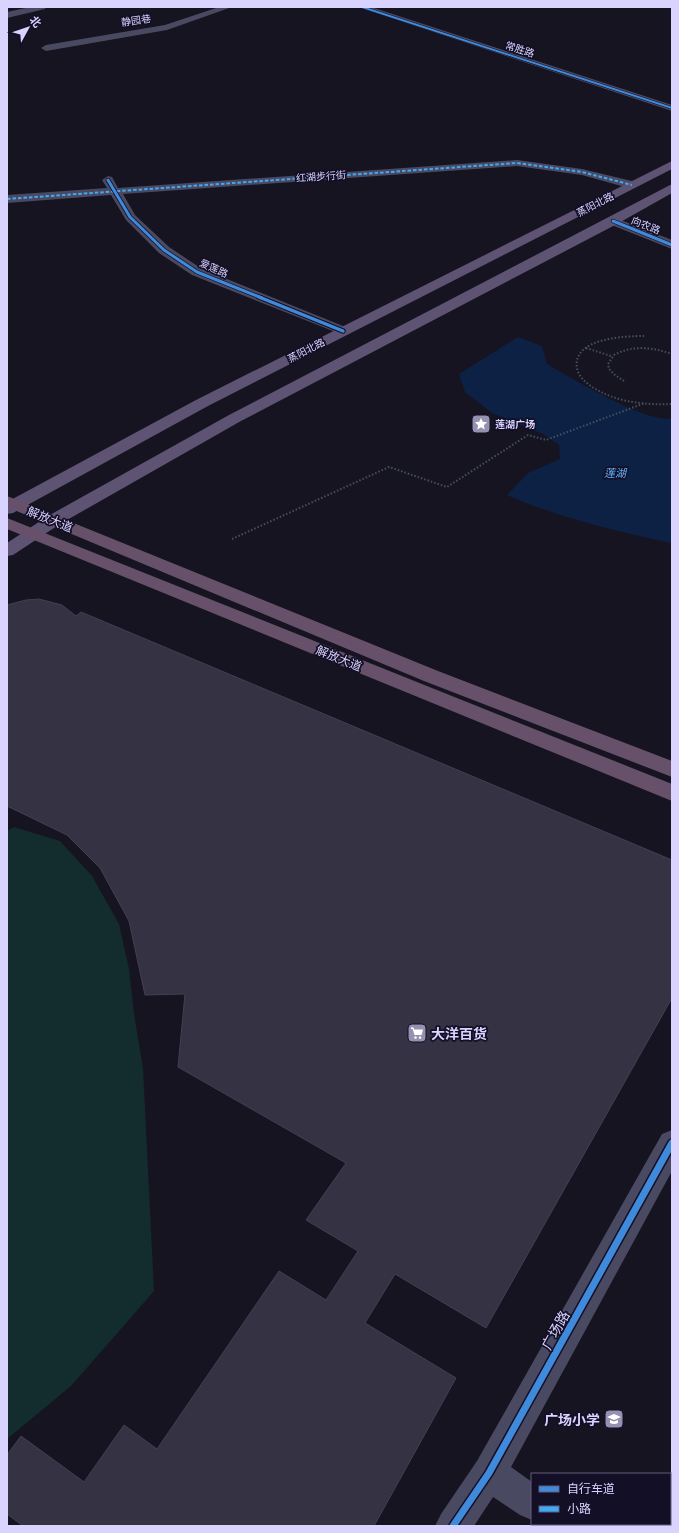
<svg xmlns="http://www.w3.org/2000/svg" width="679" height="1533" font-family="Inter,'Noto Sans SC',sans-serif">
<rect width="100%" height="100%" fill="#161421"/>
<!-- green -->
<polygon fill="#132c2d" points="14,827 60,841 92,876 119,924 129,969 134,1014 143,1068 154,1291 71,1386 7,1439 7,831"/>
<!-- water -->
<path fill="#0d2144" d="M518 337 542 346 547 364C572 378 646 424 672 418V543C615 531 560 518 507 495L528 473 560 459 559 445 543 434 492 413 465 392 459 374Z"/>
<!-- building -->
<polygon fill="#343243" stroke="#433f54" points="39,599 62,605 76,616 81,612 672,860 672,998 486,1328 395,1274 365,1323 456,1378 374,1526 23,1526 7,1514 7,1455 21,1436 84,1482 124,1425 157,1449 279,1271 326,1300 358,1251 306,1220 346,1163 178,1067 185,994 145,995 129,921 100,868 67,835 7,806 7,605 26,600"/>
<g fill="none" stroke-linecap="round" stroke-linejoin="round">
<!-- path -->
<g stroke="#44505f" stroke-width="2" stroke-dasharray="1.5 2" stroke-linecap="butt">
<path d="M644 336C625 336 572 338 577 368 579 380 593 388 603 393 624 403 649 405 672 404"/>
<polyline points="586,348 611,356"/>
<path d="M624 381 615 375 609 369 608 364 614 355C632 345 652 347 672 354"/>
<polyline points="232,539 389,467 447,487 528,435 546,440 645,403"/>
</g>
<!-- minor -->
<g fill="#4a4962" fill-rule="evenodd">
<polygon points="30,7 46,7 45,9 7,18 7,12"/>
<polygon points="219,7 232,7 167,30 46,51 41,48 46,45 165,25"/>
<polygon points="358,7 371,7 672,105 672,111"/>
<polygon points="517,160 582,169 636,182 638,185 632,189 582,175 517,166 123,194 135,215 169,247 202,269 348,328 350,331 348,334 343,335 192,275 159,253 126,220 111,195 7,203 7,195 107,188 102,180 108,176 112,177 118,188"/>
<polygon points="613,217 672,240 672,249 609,224 607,221"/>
<polygon points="672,1130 672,1171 511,1467 532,1482 532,1520 520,1515 493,1497 474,1526 435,1526 441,1514 477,1461 662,1134"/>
<polygon points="544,1524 582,1524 583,1526 545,1526"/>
</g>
<!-- major -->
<g fill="#5e5373" fill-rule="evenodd">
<polygon points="672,161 672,169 208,406 13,513 7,514 7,502 196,400"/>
<polygon points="672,184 672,193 617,224 241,421 60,524 13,555 7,556 7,543 48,516 229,415"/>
</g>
<!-- highway -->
<g fill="#67516a" fill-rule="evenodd">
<polygon points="7,496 438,671 672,761 672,777 424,681 7,507"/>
<polygon points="7,518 672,784 672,801 7,529"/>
</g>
<!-- quiet -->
<polyline stroke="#3fa9f5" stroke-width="2" stroke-dasharray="3.5 2" stroke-linecap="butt" points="7,199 517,163 582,172 632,185"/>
<defs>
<polyline id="cycleway-far3" points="362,7 672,108"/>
<g id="cycleway-far2">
<polyline points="108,180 130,217 164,250 197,272 262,298"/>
<polyline points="613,221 672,245"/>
</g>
<polyline id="cycleway-far1" points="259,297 343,331"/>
<polyline id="cycleway" points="453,1526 489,1473 672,1143"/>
</defs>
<!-- cycleway-far3 casing -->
<use href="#cycleway-far3" stroke="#130f26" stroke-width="3"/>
<!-- cycleway-far2 casing -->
<use href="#cycleway-far2" stroke="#130f26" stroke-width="4.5"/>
<!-- cycleway-far1 casing -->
<use href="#cycleway-far1" stroke="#130f26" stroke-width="5.5"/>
<!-- cycleway casing -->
<use href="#cycleway" stroke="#130f26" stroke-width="10"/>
<!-- cycleway-far3 -->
<use href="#cycleway-far3" stroke="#408adc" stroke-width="2"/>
<!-- cycleway-far2 -->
<use href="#cycleway-far2" stroke="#408adc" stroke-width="3"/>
<!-- cycleway-far1 -->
<use href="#cycleway-far1" stroke="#408adc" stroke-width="3.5"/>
<!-- cycleway -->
<use href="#cycleway" stroke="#408adc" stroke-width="7"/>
</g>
<!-- icons -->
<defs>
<symbol id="sight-square" viewBox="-11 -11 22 22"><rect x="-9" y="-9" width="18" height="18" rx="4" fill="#9591b1" stroke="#130f26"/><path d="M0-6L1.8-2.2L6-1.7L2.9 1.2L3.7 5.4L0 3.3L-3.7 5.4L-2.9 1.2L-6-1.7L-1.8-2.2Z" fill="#fff"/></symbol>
<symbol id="supermarket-square" viewBox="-11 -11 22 22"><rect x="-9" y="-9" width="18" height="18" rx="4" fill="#9591b1" stroke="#130f26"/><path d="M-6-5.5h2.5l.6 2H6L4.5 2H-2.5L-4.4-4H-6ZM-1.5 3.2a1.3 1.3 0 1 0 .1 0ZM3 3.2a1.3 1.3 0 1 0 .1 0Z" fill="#fff"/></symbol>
<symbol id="school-square" viewBox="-11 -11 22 22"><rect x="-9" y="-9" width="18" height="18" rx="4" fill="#9591b1" stroke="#130f26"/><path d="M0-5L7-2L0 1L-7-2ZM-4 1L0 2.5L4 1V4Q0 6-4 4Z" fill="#fff"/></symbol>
</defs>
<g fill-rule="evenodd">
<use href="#sight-square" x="470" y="413" width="22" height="22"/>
<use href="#supermarket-square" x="406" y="1022" width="22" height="22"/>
<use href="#school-square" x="603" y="1408" width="22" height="22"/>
</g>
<g text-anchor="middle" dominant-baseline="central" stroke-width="3.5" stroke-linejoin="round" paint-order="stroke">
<!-- far-street labels -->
<g font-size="10" fill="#d9d4ff" stroke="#130f26">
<text transform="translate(136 20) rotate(-8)">静园巷</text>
<text transform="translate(520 49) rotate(18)">常胜路</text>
<text transform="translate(321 176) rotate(-4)">红湖步行街</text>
<text transform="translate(595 204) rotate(-27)">蒸阳北路</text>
<text transform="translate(646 225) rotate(22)">向农路</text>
<text transform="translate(214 268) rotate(24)">爱莲路</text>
<text transform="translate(306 350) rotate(-27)">蒸阳北路</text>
</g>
<!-- far-poi labels -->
<g font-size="10" font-weight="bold" fill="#d9d4ff" stroke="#130f26" text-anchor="start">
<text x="495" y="424">莲湖广场</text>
</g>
<!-- far-water labels -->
<g font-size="11" font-style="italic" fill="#62b6ff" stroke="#130f26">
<text x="615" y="473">莲湖</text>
</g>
<!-- street labels -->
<g font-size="12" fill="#d9d4ff" stroke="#130f26">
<text transform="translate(50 519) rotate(22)">解放大道</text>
<text transform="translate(339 658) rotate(22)">解放大道</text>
</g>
<!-- near-poi labels -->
<g font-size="14" font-weight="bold" fill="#d9d4ff" stroke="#130f26" text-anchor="start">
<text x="431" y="1033">大洋百货</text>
<text x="600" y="1419" text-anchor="end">广场小学</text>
</g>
<!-- near-street labels -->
<g font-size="14" fill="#d9d4ff" stroke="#130f26">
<text transform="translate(555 1330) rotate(-61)">广场路</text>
</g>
</g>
<!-- border -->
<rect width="679" height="1533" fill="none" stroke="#d9d4ff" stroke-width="16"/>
<!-- legend -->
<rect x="531" y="1473" width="140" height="52" fill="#130f26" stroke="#625e7d"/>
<rect x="539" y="1486" width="20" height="6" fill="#408adc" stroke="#625e7d"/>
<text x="567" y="1493" font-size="12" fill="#d9d4ff">自行车道</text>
<rect x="539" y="1506" width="20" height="6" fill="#3fa9f5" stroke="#625e7d"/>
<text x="567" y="1513" font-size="12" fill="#d9d4ff">小路</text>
<!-- north arrow -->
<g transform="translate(28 28) rotate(50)" stroke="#130f26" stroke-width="3" paint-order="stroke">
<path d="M0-3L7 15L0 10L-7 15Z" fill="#d9d4ff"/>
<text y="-6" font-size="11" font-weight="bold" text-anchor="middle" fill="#d9d4ff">北</text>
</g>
</svg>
